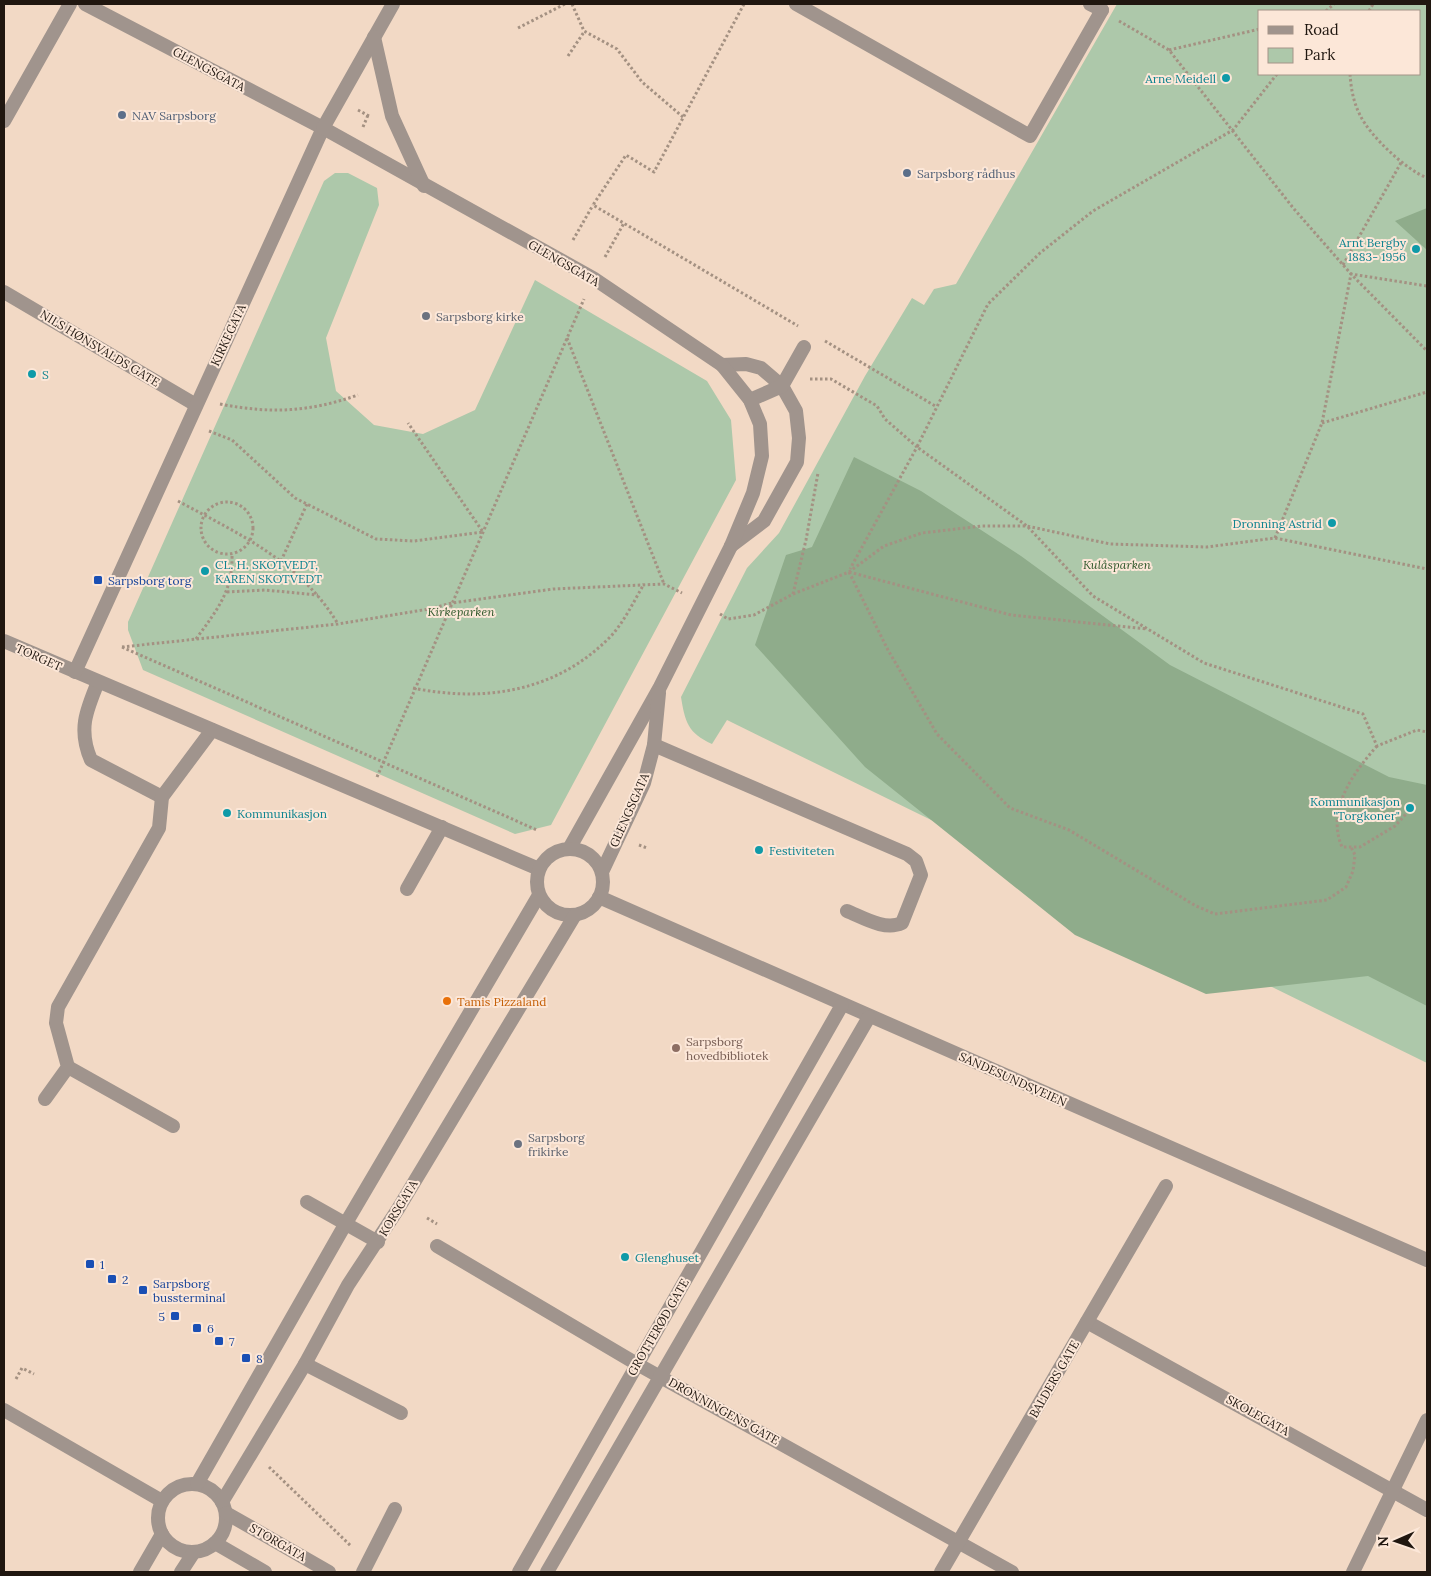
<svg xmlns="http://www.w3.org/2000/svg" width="1431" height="1576" font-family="Lora,serif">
<rect width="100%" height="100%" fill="#f2d9c5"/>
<!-- green -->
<g fill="#adc8aa" fill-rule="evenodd">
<path d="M1117 4H1427V1063L727 720 712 744C688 733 685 722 681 697L747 568 779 533 865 376 912 298 924 305 934 289 956 284ZM1260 11H1420V74H1260Z"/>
<polygon points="335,173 348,173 377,188 379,205 326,338 336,391 374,425 423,434 475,410 535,280 707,381 731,420 736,480 551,825 515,834 143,670 128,630 128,622 324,181"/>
</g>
<!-- forest -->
<g fill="#8fac8b">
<polygon points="1427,208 1427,250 1395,221"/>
<polygon points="854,457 921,491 1021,556 1170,665 1389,777 1427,785 1427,1006 1368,976 1206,994 1075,935 865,767 755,645 786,555 812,547"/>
</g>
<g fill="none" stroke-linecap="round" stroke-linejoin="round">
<!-- path -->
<g stroke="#a49182" stroke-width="3" stroke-dasharray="2.5 2.5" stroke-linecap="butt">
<polyline points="572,4 584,31 617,49 642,82 683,117"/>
<polyline points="744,4 654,172 626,155 593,205 798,326"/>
<polyline points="1326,11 1334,4"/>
<polyline points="1369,11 1373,4"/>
<polyline points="1119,21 1169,50 1294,209 1351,274 1427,351"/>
<polyline points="518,28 565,4"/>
<polyline points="1169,50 1260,29"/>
<polyline points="568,56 584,32"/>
<polyline points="1277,74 1233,130 1093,211 1040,253 988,304 917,447 1027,526 1093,596 1204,663 1363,714 1377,746 1417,730 1427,732"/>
<path d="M1350 74C1351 88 1353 101 1360 115 1370 136 1405 169 1427 178"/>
<polyline points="358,110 369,116"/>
<polyline points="363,127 368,115"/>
<polyline points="573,240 593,205"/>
<polyline points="605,257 624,223"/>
<polyline points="1343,265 1402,161"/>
<polyline points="567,338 664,584"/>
<polyline points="825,341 937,407"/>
<polyline points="810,379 831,379 877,406 885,419 917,447 850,569"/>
<path d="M220 404C271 414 309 412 358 395"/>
<polyline points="1322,423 1427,392"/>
<polyline points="209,431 232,440 295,498 376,539 414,541 483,532 408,423"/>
<path d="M178 501C239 534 300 561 338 624"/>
<circle cx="227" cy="528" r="26"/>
<polyline points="1275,538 1322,423 1351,274 1427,286"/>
<polyline points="281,561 307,504"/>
<polyline points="849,572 888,650 937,734 1010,808 1069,830 1196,906 1215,914 1327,900 1346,887 1353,871 1355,855 1351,847"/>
<polyline points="849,572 1011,615 1147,629"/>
<polyline points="227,592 265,590 318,595"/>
<polyline points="793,594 806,540 818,473"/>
<polyline points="720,614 728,619 754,615 793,594 849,572 884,546 922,533 982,526 1027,526 1110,544 1207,547 1275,538 1427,569"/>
<path d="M196 639C217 610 233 591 232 555"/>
<polyline points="122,647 338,624 429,609 452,603 553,589 664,584 682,593"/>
<polyline points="122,647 537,830"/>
<path d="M413 688C486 703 558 691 611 636 624 622 634 601 644 584"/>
<path d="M1377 746C1353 773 1326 810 1342 847H1360L1395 826 1406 814"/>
<polyline points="377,777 584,299"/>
<polyline points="639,845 647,848"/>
<polyline points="427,1218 437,1224"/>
<polyline points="16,1379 22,1368 34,1374"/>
<polyline points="269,1467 351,1546"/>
</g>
<!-- service -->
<g stroke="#a0948d" stroke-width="14">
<polyline points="796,4 1030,136 1102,10"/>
<polyline points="722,365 746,364 761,368 782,386 796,411 799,438 797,462 764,521 731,546"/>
<polyline points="750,400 782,386 804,347"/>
<path d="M98 682C86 711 78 730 91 760L162 797"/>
<path d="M654 745 907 854 916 861 921 875 902 923C885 931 864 918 847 911"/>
<polyline points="407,889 442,827"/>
<polyline points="68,1067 173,1126"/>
<polyline points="45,1099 68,1067 56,1023 58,1007 159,828 162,797 212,730"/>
<polyline points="307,1202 378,1242"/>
<polyline points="305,1364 401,1413"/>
<polyline points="363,1572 395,1509"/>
</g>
<!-- pedestrian -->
<g stroke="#a0948d" stroke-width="14">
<polyline points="4,121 70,4"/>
<polyline points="4,292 196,405"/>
</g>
<!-- minor -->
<g stroke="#a0948d" stroke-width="14">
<polyline points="1090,4 1102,10"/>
<polyline points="4,641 539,869"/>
<polyline points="75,672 323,128 85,4"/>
<polyline points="599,897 1427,1260"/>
<polyline points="437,1246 637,1364 1012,1572"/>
<polyline points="1087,1322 1427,1510"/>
<polyline points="519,1572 842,1005"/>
<polyline points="547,1572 869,1017"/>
<polyline points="941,1572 1166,1186"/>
<polyline points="1353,1572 1427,1420"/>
</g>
<!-- tertiary -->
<g stroke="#a0948d" stroke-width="14">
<polyline points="393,4 323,128 593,278 722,365 750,400 760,424 762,456 753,493 731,546 660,687 569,849"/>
<polyline points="374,37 392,116 424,186"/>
<circle cx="570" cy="882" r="33"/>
<polyline points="602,872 644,783 654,745 659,693"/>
<polyline points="4,1410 162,1501"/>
<circle cx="192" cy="1518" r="34"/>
<polyline points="197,1484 346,1223 539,895"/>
<polyline points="222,1502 305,1364 348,1285 398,1209 575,915"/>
<polyline points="226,1513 329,1572"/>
<polyline points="215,1543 265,1572"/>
<polyline points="140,1572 162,1534"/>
<polyline points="181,1572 194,1552"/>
</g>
</g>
<!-- markers -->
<g fill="#0f9aa8" stroke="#fce7d8" stroke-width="2">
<circle cx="1226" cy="78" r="5"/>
<circle cx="1416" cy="249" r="5"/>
<circle cx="32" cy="374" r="5"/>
<circle cx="1332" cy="523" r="5"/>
<circle cx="205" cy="571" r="5"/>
<circle cx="1410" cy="808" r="5"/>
<circle cx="227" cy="813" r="5"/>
<circle cx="759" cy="850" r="5"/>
<circle cx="625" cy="1257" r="5"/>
</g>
<g fill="#5c6f8a" stroke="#fce7d8" stroke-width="2">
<circle cx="122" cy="115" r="5"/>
<circle cx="907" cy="173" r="5"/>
</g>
<g fill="#6b7280" stroke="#fce7d8" stroke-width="2">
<circle cx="426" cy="316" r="5"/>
<circle cx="518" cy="1144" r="5"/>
</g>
<g fill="#1a4fb4" stroke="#fce7d8" stroke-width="2">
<rect x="93" y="575" width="10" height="10" rx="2.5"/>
<rect x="85" y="1259" width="10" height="10" rx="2.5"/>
<rect x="107" y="1274" width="10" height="10" rx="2.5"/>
<rect x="138" y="1285" width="10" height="10" rx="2.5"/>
<rect x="170" y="1311" width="10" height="10" rx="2.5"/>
<rect x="192" y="1323" width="10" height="10" rx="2.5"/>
<rect x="214" y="1336" width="10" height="10" rx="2.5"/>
<rect x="241" y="1353" width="10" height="10" rx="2.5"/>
</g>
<circle fill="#e8710a" stroke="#fce7d8" stroke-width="2" cx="447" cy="1001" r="5"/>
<circle fill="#8d6e63" stroke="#fce7d8" stroke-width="2" cx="676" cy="1048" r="5"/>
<g text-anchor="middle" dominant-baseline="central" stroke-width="4" stroke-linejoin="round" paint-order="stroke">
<!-- street labels -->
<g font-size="12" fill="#201710" stroke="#fce7d8">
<text transform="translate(209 69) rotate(28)">GLENGSGATA</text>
<text transform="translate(564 263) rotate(30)">GLENGSGATA</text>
<text transform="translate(228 335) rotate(-65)">KIRKEGATA</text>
<text transform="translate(100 348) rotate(31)">NILS HØNSVALDS GATE</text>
<text transform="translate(39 657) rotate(24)">TORGET</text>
<text transform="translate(629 810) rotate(-66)">GLENGSGATA</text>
<text transform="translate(1013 1079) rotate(24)">SANDESUNDSVEIEN</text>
<text transform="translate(398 1208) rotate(-59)">KORSGATA</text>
<text transform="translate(658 1327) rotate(-60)">GROTTERØD GATE</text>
<text transform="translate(1054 1379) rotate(-60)">BALDERS GATE</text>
<text transform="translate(724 1411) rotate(29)">DRONNINGENS GATE</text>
<text transform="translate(1258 1415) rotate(29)">SKOLEGATA</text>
<text transform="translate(278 1542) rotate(30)">STORGATA</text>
</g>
<!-- culture labels -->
<g font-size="12" fill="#0d838f" stroke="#fce7d8" text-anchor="start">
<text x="1216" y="78" text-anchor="end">Arne Meidell</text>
<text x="1406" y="242" text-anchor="end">Arnt Bergby<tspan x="1406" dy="14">1883- 1956</tspan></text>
<text x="42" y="374">S</text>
<text x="1322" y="523" text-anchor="end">Dronning Astrid</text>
<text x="215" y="564">CL. H. SKOTVEDT,<tspan x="215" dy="14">KAREN SKOTVEDT</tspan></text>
<text x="1400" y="801" text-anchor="end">Kommunikasjon<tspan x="1400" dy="14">"Torgkoner"</tspan></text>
<text x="237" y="813">Kommunikasjon</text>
<text x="769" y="850">Festiviteten</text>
<text x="635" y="1257">Glenghuset</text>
</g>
<!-- service labels -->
<g font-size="12" fill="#4e5e75" stroke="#fce7d8" text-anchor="start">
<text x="132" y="115">NAV Sarpsborg</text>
<text x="917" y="173">Sarpsborg rådhus</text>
</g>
<!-- worship labels -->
<g font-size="12" fill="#5b616d" stroke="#fce7d8" text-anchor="start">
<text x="436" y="316">Sarpsborg kirke</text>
<text x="528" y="1137">Sarpsborg<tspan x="528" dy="14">frikirke</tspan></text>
</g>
<!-- park labels -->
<g font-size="12" font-style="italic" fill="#2f582b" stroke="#fce7d8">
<text x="1117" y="564">Kulåsparken</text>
<text x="461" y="611">Kirkeparken</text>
</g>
<!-- transit labels -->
<g font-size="12" fill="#164399" stroke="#fce7d8" text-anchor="start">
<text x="108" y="580">Sarpsborg torg</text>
<text x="100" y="1264">1</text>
<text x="122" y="1279">2</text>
<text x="153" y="1283">Sarpsborg<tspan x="153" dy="14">bussterminal</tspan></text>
<text x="165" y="1316" text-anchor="end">5</text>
<text x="207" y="1328">6</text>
<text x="229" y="1341">7</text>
<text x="256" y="1358">8</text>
</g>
<!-- food labels -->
<g font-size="12" fill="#c56008" stroke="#fce7d8" text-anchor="start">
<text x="457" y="1001">Tamis Pizzaland</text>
</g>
<!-- education labels -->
<g font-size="12" fill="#785e54" stroke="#fce7d8" text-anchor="start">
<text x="686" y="1041">Sarpsborg<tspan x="686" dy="14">hovedbibliotek</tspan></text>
</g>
</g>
<!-- border -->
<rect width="1431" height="1576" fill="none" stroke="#201710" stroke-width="10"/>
<!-- legend -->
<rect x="1258" y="10" width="162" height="65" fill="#fce7d8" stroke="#a49488"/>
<rect x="1268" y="26" width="25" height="8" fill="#a0948d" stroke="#a49488"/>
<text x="1304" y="35" font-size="15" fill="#201710">Road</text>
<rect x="1268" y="48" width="25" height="15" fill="#adc8aa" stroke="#a49488"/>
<text x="1304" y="60" font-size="15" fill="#201710">Park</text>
<!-- north arrow -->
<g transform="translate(1396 1541) rotate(268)" stroke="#fce7d8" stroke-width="4" paint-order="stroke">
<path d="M0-4L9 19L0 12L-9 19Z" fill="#201710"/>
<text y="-8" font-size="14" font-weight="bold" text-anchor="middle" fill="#201710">N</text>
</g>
</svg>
